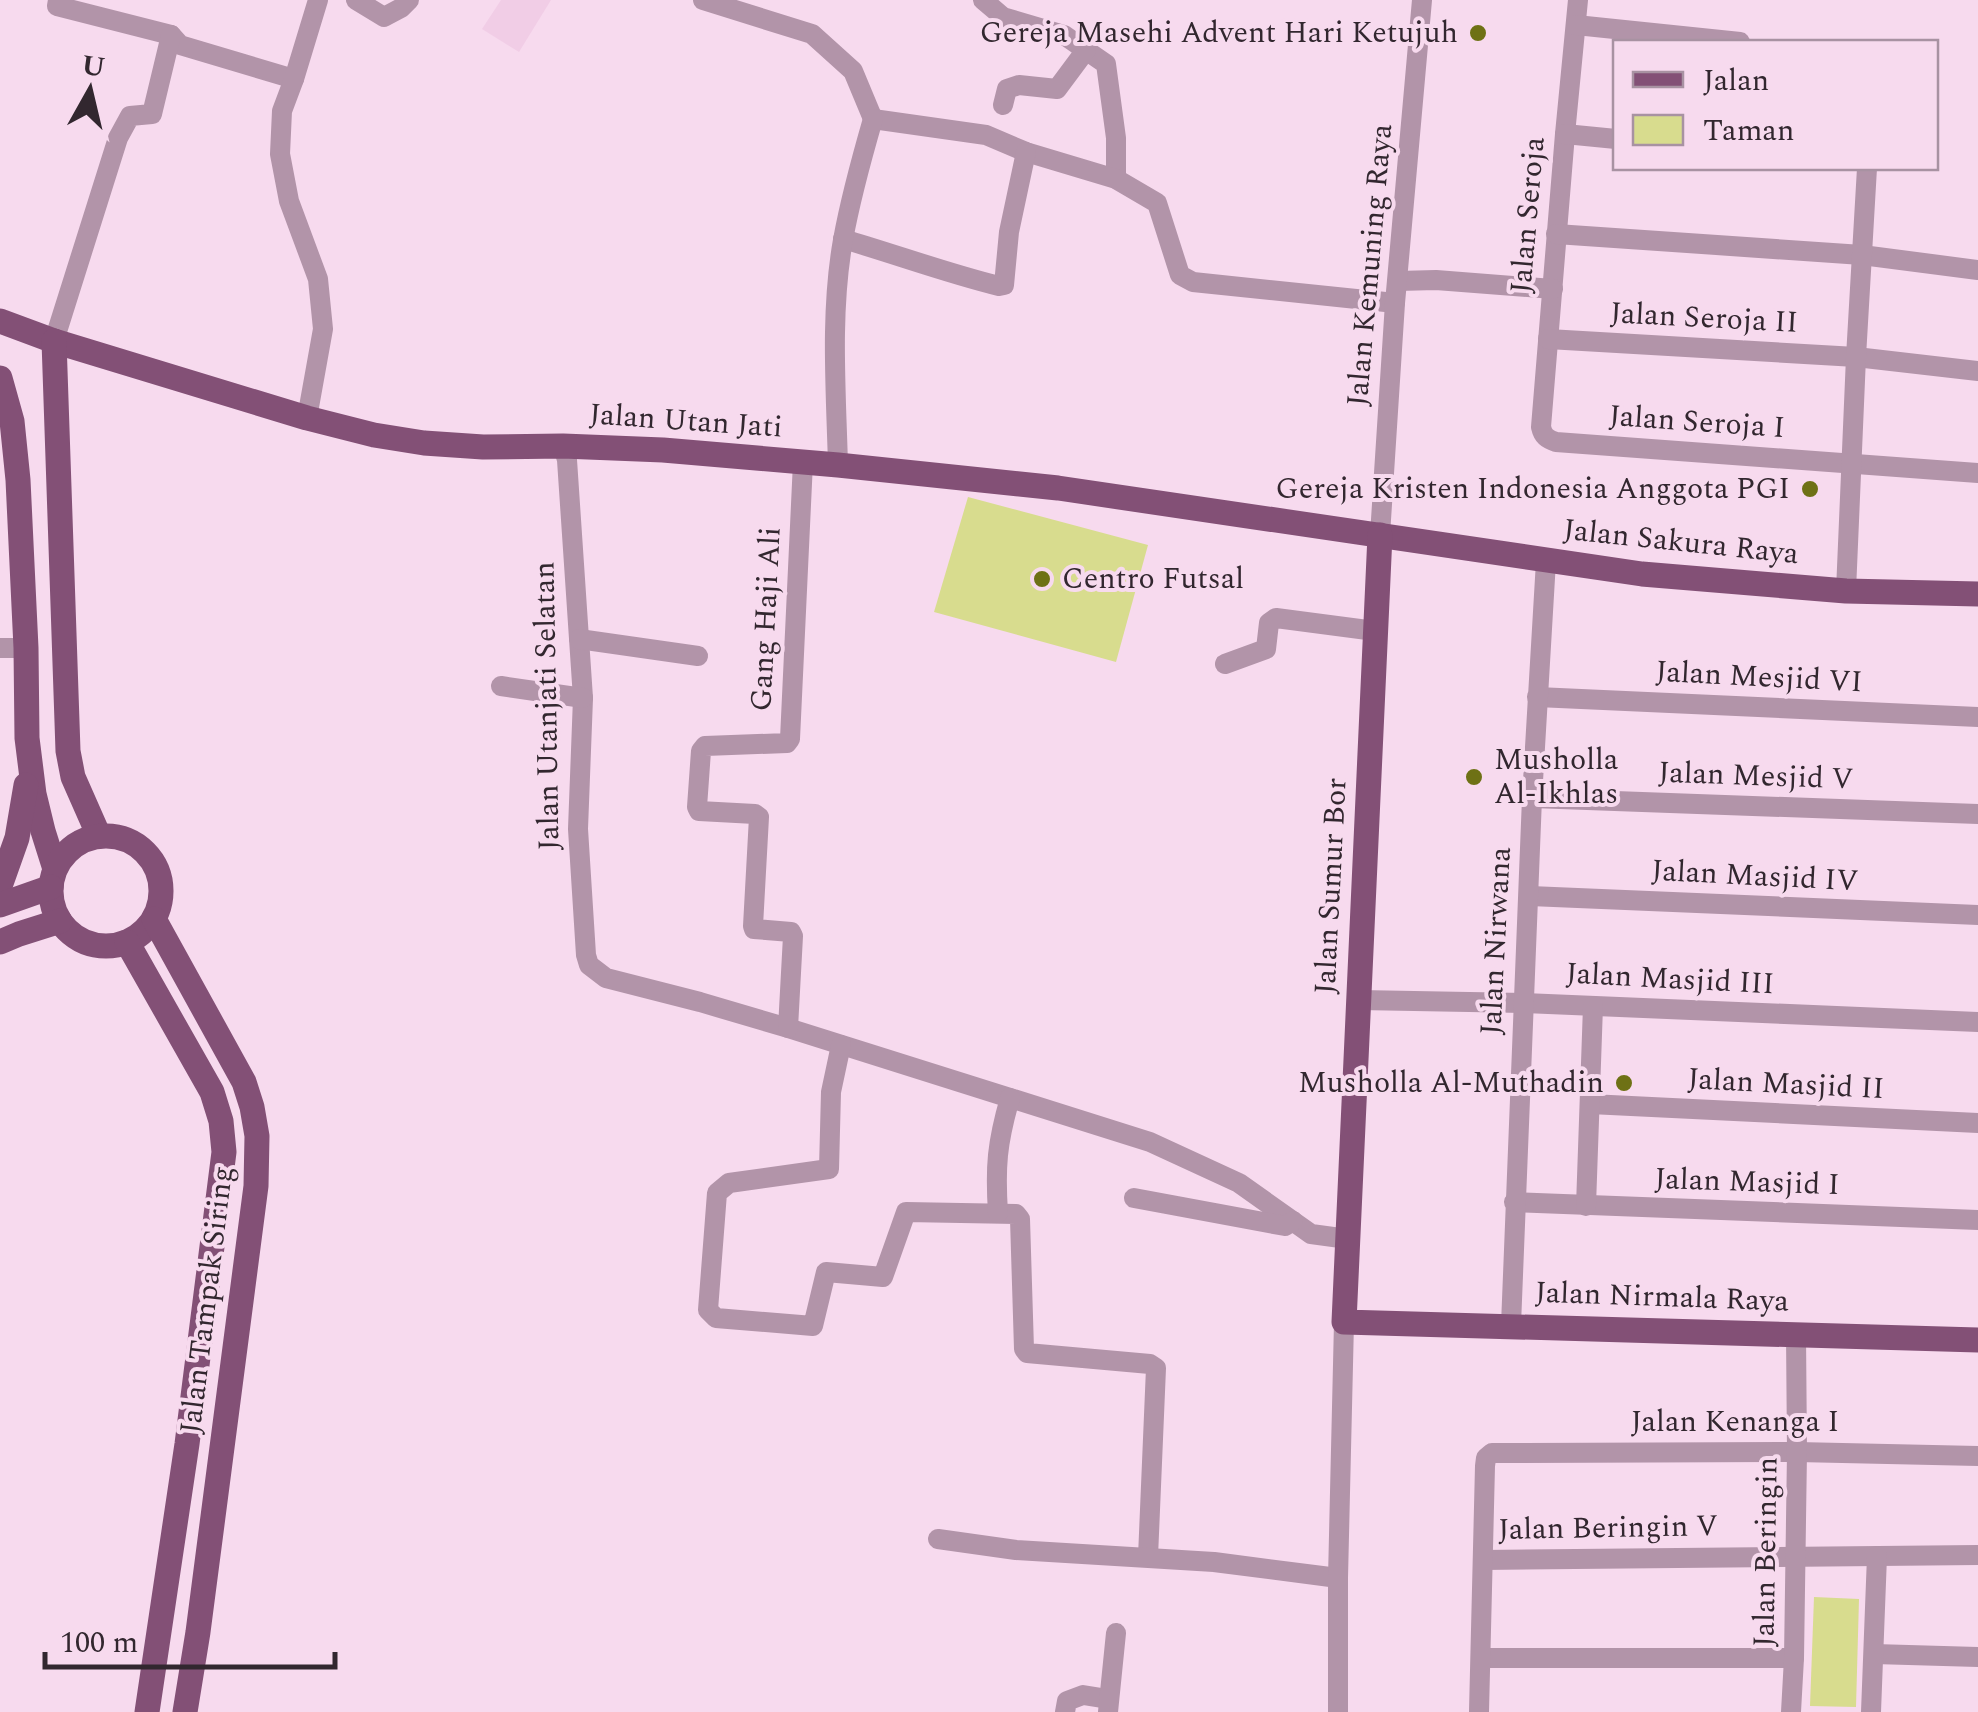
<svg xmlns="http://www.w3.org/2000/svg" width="1978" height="1712" font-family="Spectral,serif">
<rect width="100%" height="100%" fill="#f7daee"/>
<!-- built -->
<polygon fill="#f1cde6" points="501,0 551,0 519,52 482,29"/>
<!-- green -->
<g fill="#d8dc8e">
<polygon points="968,497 1148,545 1116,662 934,612"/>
<polygon points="1814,1597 1859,1599 1856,1707 1810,1706"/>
</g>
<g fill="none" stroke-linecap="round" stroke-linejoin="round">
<!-- minor -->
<g stroke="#b294a9" stroke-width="20">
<polyline points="58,0 57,6 171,35 180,45 294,79"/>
<polyline points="356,0 384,17 401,8 409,0"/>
<polyline points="703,0 812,34 853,71 873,119"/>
<polyline points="983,0 1003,17 1064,35 1106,64 1116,138 1116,179"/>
<path d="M1578 0 1565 134 1541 427C1543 436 1547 439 1556 442L1978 473"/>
<polyline points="1576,25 1740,42"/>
<polyline points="1003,105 1007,89 1019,85 1057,89 1086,50"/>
<polyline points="873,119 986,135 1026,152 1116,179 1157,203 1180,275 1193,282 1395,303"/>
<polyline points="1565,134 1616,139"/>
<polyline points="1556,234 1862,255 1978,270"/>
<path d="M843 239C895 254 946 273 999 286L1004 285 1009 232 1026 152"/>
<polyline points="1398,281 1436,280 1553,289"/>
<polyline points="1548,339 1856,357 1978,371"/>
<polyline points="54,341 118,138 130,116 152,114 171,35"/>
<polyline points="307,418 323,329 318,279 289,201 280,154 282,111 294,79 318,0"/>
<polyline points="563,446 567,460 583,698 578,829 586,955 589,965 606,978 700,1002 788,1028 1150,1142 1239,1183 1311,1234 1348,1239"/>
<path d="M838 465C836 391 830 313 843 240 850 201 862 157 873 119"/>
<polyline points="1380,535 1395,303 1422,0"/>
<polyline points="1846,591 1856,357 1867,168"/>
<polyline points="579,639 698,656"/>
<polyline points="0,648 26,648"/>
<polyline points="1225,664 1266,649 1269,623 1276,618 1375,631"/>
<polyline points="501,686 583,698"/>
<polyline points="1537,697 1978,717"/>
<polyline points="1532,798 1978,814"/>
<polyline points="1530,896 1978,915"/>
<polyline points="1359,1000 1524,1003 1978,1022"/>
<polyline points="788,1028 793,936 791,932 754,929 753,926 759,817 755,814 699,811 697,807 701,751 705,746 787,743 790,739 803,462"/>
<polyline points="841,1045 831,1092 829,1169 729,1183 717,1193 708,1310 716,1318 813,1326 826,1272 883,1277 906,1212 1016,1214 1020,1219 1024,1349 1027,1353 1150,1364 1156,1368 1148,1557"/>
<polyline points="1590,1104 1978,1123"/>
<polyline points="1134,1198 1285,1226 1293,1221"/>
<polyline points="1514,1202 1978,1220"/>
<polyline points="1586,1206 1593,1006"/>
<path d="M998 1213C995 1167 997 1143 1010 1098"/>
<polyline points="1511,1325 1532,798 1546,561"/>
<polyline points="938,1539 1016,1550 1214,1562 1338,1578"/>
<polyline points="1483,1560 1978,1555"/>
<polyline points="1874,1654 1978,1657"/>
<polyline points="1482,1658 1794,1658"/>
<polyline points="1065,1712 1067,1701 1083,1695 1108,1699"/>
<polyline points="1108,1712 1116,1633"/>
<polyline points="1338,1712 1338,1578 1344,1322"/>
<polyline points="1479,1712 1485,1466 1486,1458 1492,1453 1797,1452 1978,1456"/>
<polyline points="1791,1712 1794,1658 1797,1452 1796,1334"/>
<polyline points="1871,1712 1877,1556"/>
</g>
<!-- major -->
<g stroke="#835076" stroke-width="25">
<polyline points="0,321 54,341 307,418 374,435 424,443 483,447 563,446 663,450 838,465 1058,488 1642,574 1846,591 1978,594"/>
<polyline points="54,341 68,751 73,777 99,836"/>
<polyline points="0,378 12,421 18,480 26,648 27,738 34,794 43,831 55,869"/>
<polyline points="1380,535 1344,1322 1978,1340"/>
<circle cx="106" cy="891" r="55"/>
<polyline points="0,886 17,838 26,785"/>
<polyline points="0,905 51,887"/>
<polyline points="154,919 244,1082 252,1107 257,1136 256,1186 198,1632 185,1712"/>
<polyline points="0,942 19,934 60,921"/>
<polyline points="127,942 212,1092 221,1121 224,1152 187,1444 147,1712"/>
</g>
</g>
<!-- markers -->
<g fill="#6e7115" stroke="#f7daee" stroke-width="4">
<circle cx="1478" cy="33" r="10"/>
<circle cx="1810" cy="489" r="10"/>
<circle cx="1042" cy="579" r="10"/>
<circle cx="1474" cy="777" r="10"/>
<circle cx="1624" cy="1083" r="10"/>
</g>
<g text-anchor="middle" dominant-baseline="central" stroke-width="8" stroke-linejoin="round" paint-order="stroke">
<!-- poi labels -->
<g font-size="30" fill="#32272f" stroke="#f7daee" text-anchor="end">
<text x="1458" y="33">Gereja Masehi Advent Hari Ketujuh</text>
<text x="1790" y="489">Gereja Kristen Indonesia Anggota PGI</text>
<text x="1062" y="579" text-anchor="start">Centro Futsal</text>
<text x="1494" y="760" text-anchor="start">Musholla<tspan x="1494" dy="34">Al-Ikhlas</tspan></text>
<text x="1604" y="1083">Musholla Al-Muthadin</text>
</g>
<!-- street labels -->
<g font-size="30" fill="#32272f" stroke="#f7daee">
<text transform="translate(1528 215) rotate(-85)">Jalan Seroja</text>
<text transform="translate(1370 265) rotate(-85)">Jalan Kemuning Raya</text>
<text transform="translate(1704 318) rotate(3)">Jalan Seroja II</text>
<text transform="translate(686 421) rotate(4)">Jalan Utan Jati</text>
<text transform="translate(1697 422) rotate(4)">Jalan Seroja I</text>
<text transform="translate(1681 542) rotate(6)">Jalan Sakura Raya</text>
<text transform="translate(766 619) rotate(-87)">Gang Haji Ali</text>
<text transform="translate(1759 677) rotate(3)">Jalan Mesjid VI</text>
<text transform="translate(547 706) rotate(-91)">Jalan Utanjati Selatan</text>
<text transform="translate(1756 776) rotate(2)">Jalan Mesjid V</text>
<text transform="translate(1755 876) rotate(3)">Jalan Masjid IV</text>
<text transform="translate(1331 886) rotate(-87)">Jalan Sumur Bor</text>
<text transform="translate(1496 941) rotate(-87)">Jalan Nirwana</text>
<text transform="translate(1670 979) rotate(3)">Jalan Masjid III</text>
<text transform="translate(1786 1084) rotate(3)">Jalan Masjid II</text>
<text transform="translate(1747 1182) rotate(2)">Jalan Masjid I</text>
<text transform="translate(1662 1297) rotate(2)">Jalan Nirmala Raya</text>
<text transform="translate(207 1300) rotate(-83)">Jalan Tampak Siring</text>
<text x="1735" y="1422">Jalan Kenanga I</text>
<text transform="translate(1608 1528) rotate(-1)">Jalan Beringin V</text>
<text transform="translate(1766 1552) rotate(-89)">Jalan Beringin</text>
</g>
</g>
<!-- legend -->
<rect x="1613" y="40" width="325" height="130" fill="#f7daee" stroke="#a892a2" stroke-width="2.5"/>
<rect x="1633" y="72" width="50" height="15" fill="#835076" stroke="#a892a2" stroke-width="2.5"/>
<text x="1703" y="90" font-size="30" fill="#32272f">Jalan</text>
<rect x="1633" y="115" width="50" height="30" fill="#d8dc8e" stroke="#a892a2" stroke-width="2.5"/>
<text x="1703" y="140" font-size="30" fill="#32272f">Taman</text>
<!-- north arrow -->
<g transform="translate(90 90) rotate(8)" stroke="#f7daee" stroke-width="8" paint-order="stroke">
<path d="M0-8L18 38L0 25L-18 38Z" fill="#32272f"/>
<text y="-15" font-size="28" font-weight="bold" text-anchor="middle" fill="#32272f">U</text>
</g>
<!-- scale -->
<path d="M45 1652v15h290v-15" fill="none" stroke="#32272f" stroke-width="5"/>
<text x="60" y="1652" font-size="30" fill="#32272f" stroke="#f7daee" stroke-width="8" paint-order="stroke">100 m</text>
</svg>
